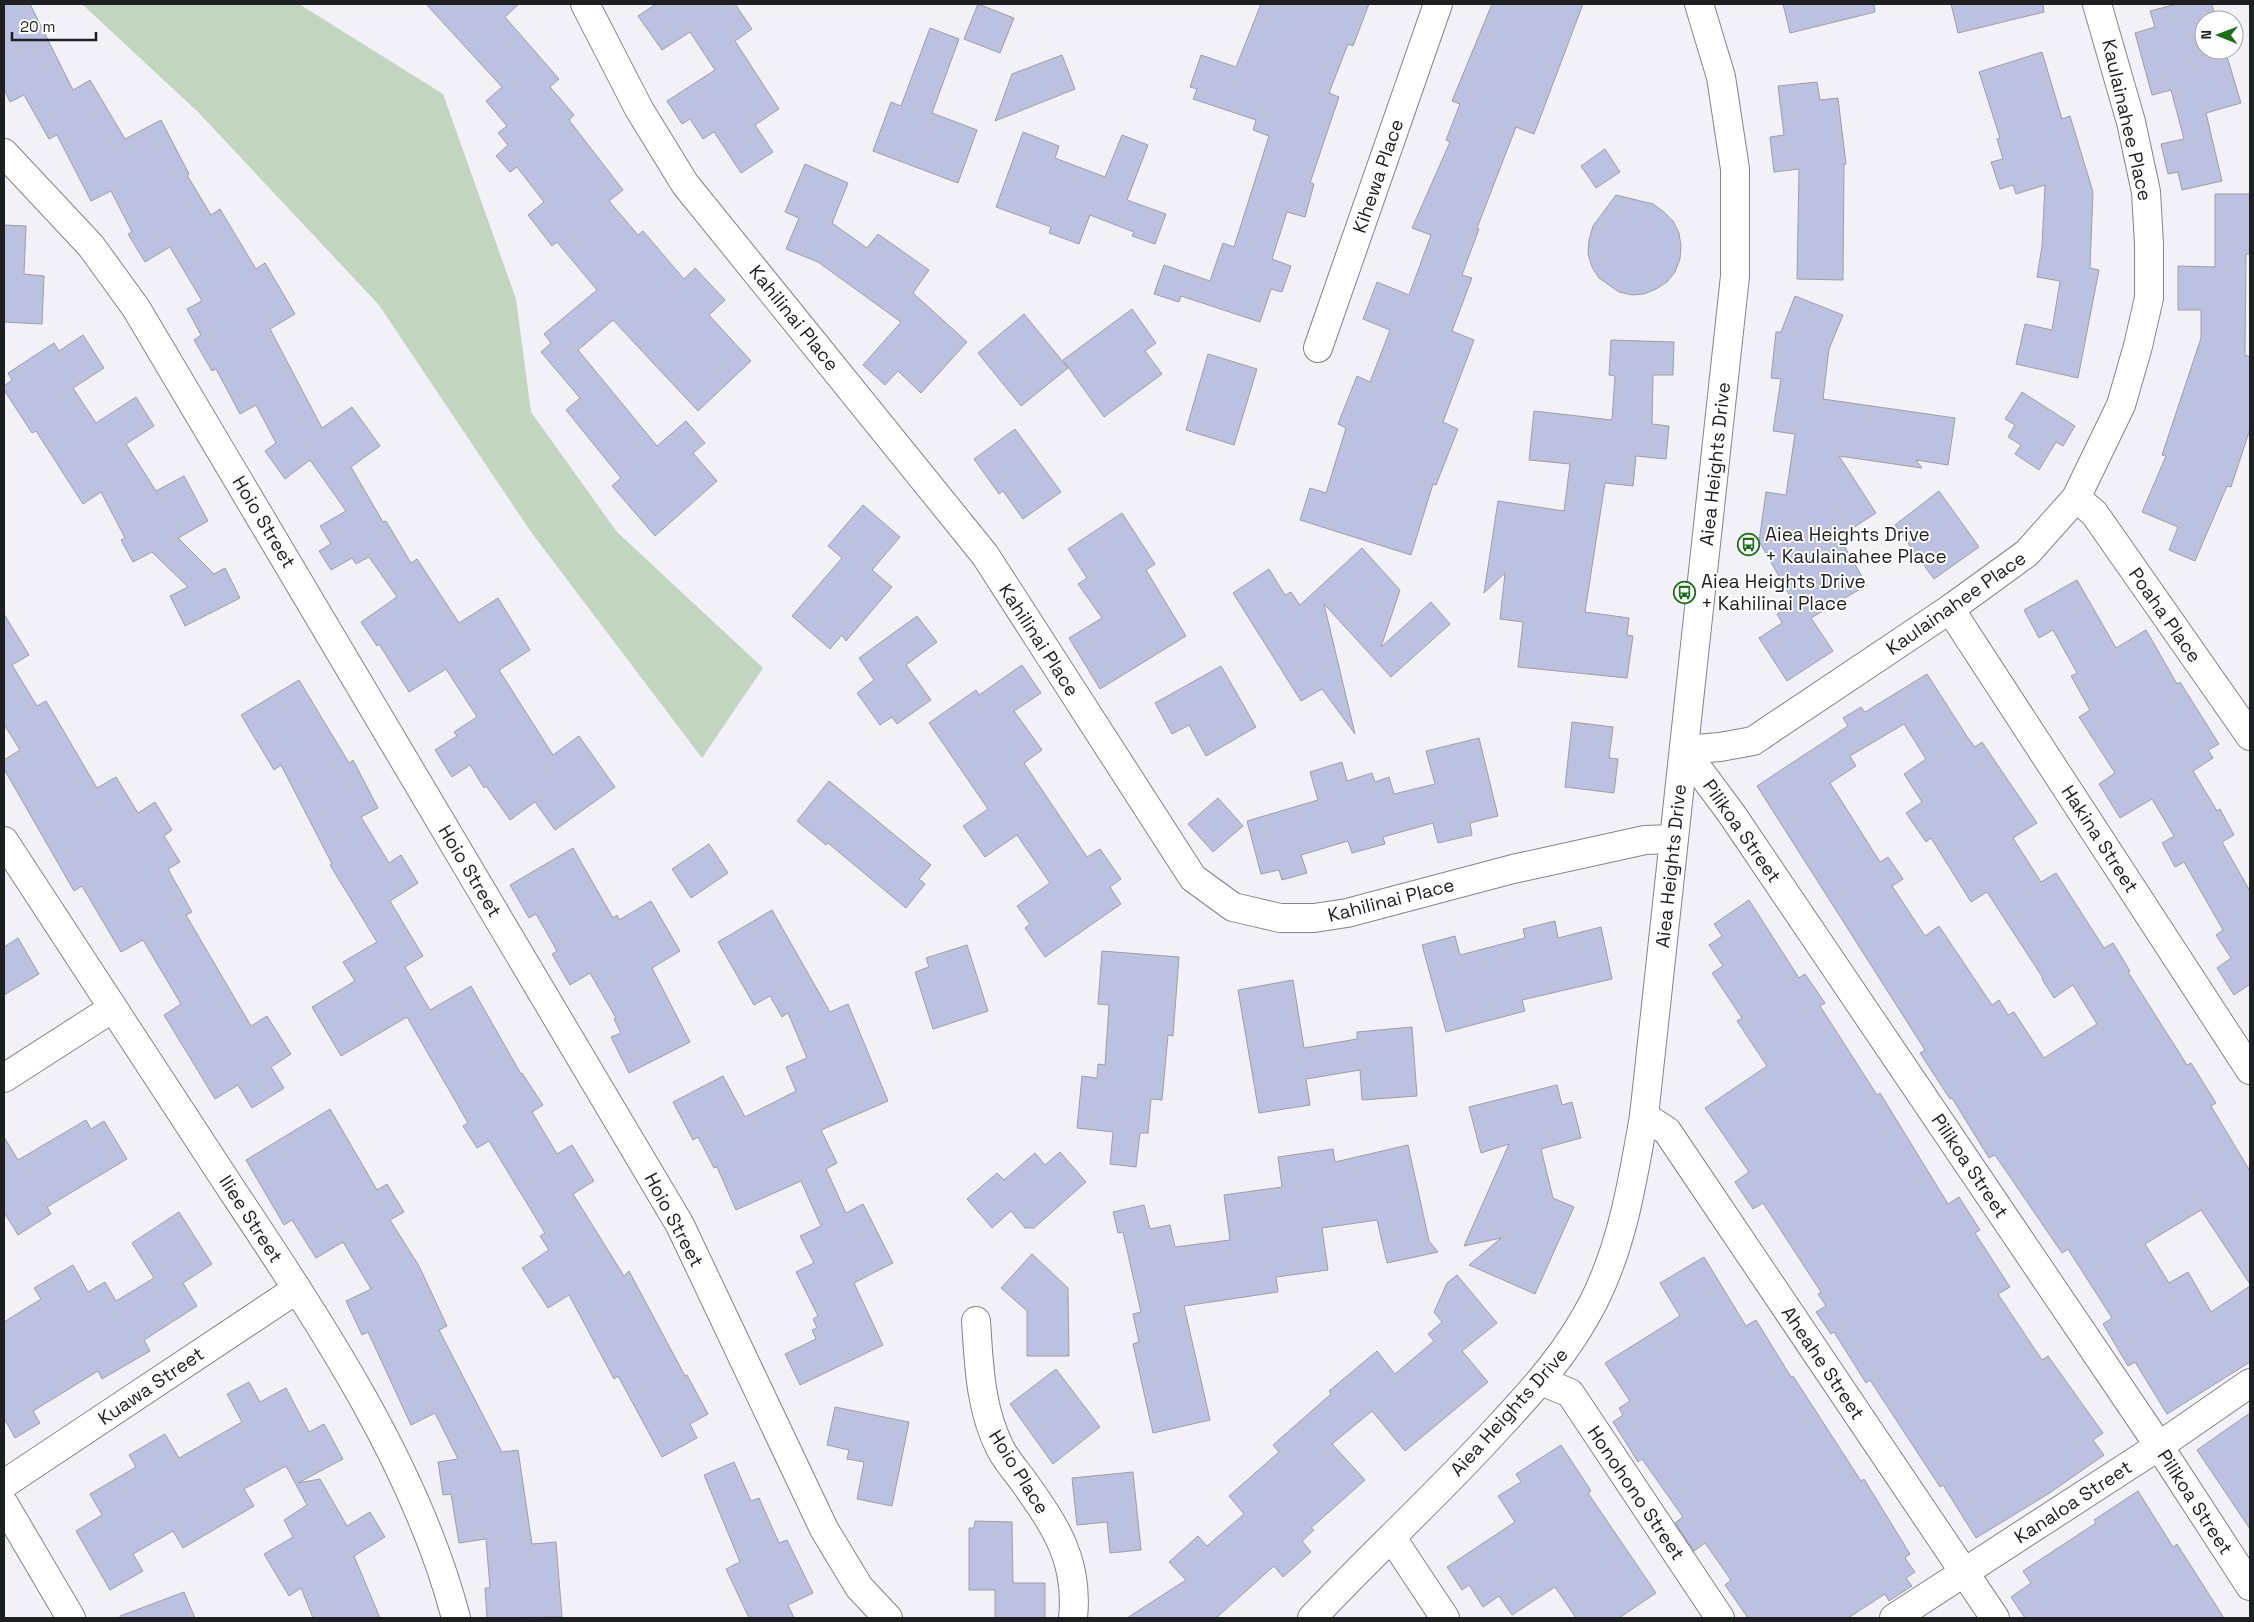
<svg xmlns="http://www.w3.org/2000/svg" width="2254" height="1622" font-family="'Space Grotesk',sans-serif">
<rect width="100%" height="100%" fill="#f1f1f7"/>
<!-- green -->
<polygon fill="#c1d5bf" points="82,4 299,4 443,94 516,299 531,412 617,532 763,668 702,758 531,532 379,305 198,112"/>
<!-- building -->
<g fill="#bcc0e1" stroke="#9e9ea4" fill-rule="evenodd">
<polygon points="4,4 30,4 73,90 90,80 125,139 161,120 189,174 187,175 211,215 220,209 256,269 265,263 295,314 270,329 322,428 352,407 380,446 351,467 383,522 386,521 411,563 417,559 459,623 498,598 530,650 499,670 553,755 579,736 615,787 555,830 535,802 510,820 486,786 484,788 470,765 452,777 435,750 457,736 454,732 477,717 446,669 409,692 379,644 377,646 361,622 397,597 369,557 356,564 352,558 331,570 319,551 331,544 320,526 346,511 310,460 285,479 265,451 276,443 256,405 240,414 216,369 212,371 194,340 201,335 187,309 202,301 170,247 145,262 128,234 132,232 111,191 91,201 57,135 49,139 24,95 10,102 4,89"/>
<polygon points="426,4 519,4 505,17 559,79 550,87 574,115 569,120 623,190 609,201 638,235 643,231 684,279 695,268 725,300 709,315 751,361 698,411 613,320 578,350 657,446 686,421 705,443 693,453 717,481 655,536 612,486 621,478 566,410 580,398 541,352 551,343 544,334 597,290 557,242 552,246 528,215 544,202 517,167 510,172 496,156 508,145 498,133 507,126 486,101 502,87"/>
<polygon points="656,4 735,4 752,29 735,41 779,109 755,125 773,152 741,173 714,132 703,139 690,119 682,124 667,101 715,70 690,32 662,50 638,16"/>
<polygon points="978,4 1014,18 1000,53 964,39"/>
<polygon points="1261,4 1369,4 1353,46 1348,44 1329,93 1339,97 1310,183 1314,184 1305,217 1287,212 1272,259 1291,266 1282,292 1271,289 1260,322 1181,296 1179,302 1154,294 1164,265 1210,281 1223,243 1234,247 1269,136 1253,130 1256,120 1193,99 1197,89 1190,87 1201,55 1236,67"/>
<polygon points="1492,4 1583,4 1534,134 1516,127 1477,228 1479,229 1462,275 1472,278 1452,331 1474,340 1443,422 1458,429 1436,485 1433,484 1411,555 1300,520 1310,488 1326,493 1346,428 1338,424 1357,376 1370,382 1390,330 1363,319 1377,282 1409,295 1431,235 1412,228 1450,142 1446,140 1460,104 1452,101"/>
<polygon points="1783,4 1874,4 1875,12 1790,33"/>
<polygon points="1951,4 2043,4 2044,12 1958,33"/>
<polygon points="2177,4 2212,4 2216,20 2204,20 2204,50 2225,50 2241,103 2206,113 2222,181 2182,190 2178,172 2168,174 2161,144 2184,139 2171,90 2152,95 2135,33 2155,27 2150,11"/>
<polygon points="930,28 959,39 932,113 977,130 958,183 873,151 891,102 901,106"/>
<polygon points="2042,52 2062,119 2070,116 2093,192 2090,268 2099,270 2078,378 2016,364 2025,324 2052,330 2060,281 2037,277 2042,246 2045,185 2016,194 2013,185 2000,189 1991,162 2003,159 1997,139 2000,138 1979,72"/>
<polygon points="1062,55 1075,89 995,121 1012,74"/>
<polygon points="1817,82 1820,100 1838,98 1846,164 1844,164 1843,280 1797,279 1799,169 1774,172 1770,137 1784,135 1778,86"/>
<polygon points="1023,132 1059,146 1055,158 1105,177 1122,135 1148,145 1127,200 1166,214 1155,244 1132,236 1134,232 1090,215 1079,244 1049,233 1051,227 996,207"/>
<polygon points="1605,149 1620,172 1596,188 1581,166"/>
<polygon points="805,164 848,183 832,223 867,248 878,234 929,270 913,293 967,342 921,393 898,371 885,385 863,365 901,322 818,262 786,249 799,218 785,212"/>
<polygon points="2215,194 2250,194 2250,254 2246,254 2245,355 2250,357 2250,429 2231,487 2227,486 2195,561 2169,550 2178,527 2142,512 2166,456 2162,455 2201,338 2201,310 2178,310 2178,266 2215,267"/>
<polygon points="1616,195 1653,204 1664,212 1673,221 1679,233 1681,246 1680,259 1675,272 1667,282 1656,289 1644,294 1632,295 1619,292 1599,278 1592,267 1588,254 1589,240 1593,226"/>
<polygon points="4,225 26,226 24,274 44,276 42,324 4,322"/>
<polygon points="1795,296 1843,315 1829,349 1823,399 1955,418 1948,465 1916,460 1922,468 1839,456 1876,513 1839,537 1867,585 1811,618 1833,651 1787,681 1759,638 1782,623 1777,614 1794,603 1759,541 1766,492 1786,495 1795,434 1773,431 1781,379 1771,378 1776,332 1781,332"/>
<polygon points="1132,309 1156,343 1145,351 1162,374 1104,417 1063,360"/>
<polygon points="1024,314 1068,368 1021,406 978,353"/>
<polygon points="83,335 104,368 73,388 96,423 136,397 154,426 126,444 156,491 184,476 208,521 178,538 214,574 225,568 240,598 185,626 170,596 188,587 152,552 133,562 121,540 125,538 101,492 83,504 36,431 32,433 4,390 4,386 12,380 8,373 54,343 59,351"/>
<polygon points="1611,340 1674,342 1673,375 1653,375 1652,424 1669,426 1666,459 1636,456 1633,486 1605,483 1585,612 1629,618 1627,635 1633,636 1627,678 1518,667 1523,622 1500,619 1505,573 1484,593 1498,501 1564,511 1570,464 1529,460 1534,411 1612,420 1615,376 1609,375"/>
<polygon points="1208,354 1257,369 1234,445 1186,430"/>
<polygon points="2022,392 2075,426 2063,446 2056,442 2039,470 2015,454 2021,445 2008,437 2015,425 2005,419"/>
<polygon points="1015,429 1061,492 1023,519 1003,491 999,494 974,459"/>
<polygon points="1939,491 1979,547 1934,579 1895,525"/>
<polygon points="863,505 900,537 872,570 892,587 846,641 842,635 830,649 792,616 842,558 828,546"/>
<polygon points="1122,513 1155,564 1146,570 1186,636 1100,689 1069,638 1102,618 1078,584 1087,578 1068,549"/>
<polygon points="1362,548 1400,590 1381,647 1431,602 1450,624 1391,677 1324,604 1355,734 1322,689 1301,701 1233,593 1269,569 1285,595 1291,592 1300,605"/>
<polygon points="2077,580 2116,648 2146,630 2177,684 2180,682 2219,744 2208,750 2213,758 2193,771 2217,811 2220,809 2234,835 2222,842 2250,891 2250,988 2249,985 2234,995 2217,968 2231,958 2216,935 2223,930 2184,862 2175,867 2162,843 2174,836 2152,799 2120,818 2099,784 2115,773 2079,717 2090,710 2071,676 2077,673 2053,630 2039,638 2024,610"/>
<polygon points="4,614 29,655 12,665 37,706 46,701 97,788 116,777 138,813 155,802 172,830 164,836 180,862 168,869 192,912 186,915 251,1026 267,1016 291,1054 271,1067 284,1088 252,1108 238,1085 215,1099 164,1015 181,1004 143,940 121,952 82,886 74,891 4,769 4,760 20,750 4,724"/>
<polygon points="917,616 937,642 906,665 931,700 897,724 892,717 880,725 857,693 874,680 859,658"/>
<polygon points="1022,665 1041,693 1014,711 1042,750 1024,763 1087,857 1100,849 1121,879 1110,887 1121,904 1045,957 1025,928 1030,924 1017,906 1050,883 1017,835 985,857 963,826 988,809 929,723 976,690 979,695"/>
<polygon points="1221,666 1256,727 1206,756 1189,725 1172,734 1155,703"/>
<path d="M1927 674 1968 738 1975 747 1982 742 2037 823 2013 838 2041 882 2056 873 2104 948 2113 943 2130 971 2128 972 2187 1065 2191 1063 2216 1103 2211 1106 2250 1171V1284L2201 1210 2145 1244 2169 1283 2188 1272 2211 1312 2250 1286V1362L2167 1414 2135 1362 2128 1366 2103 1324 2112 1318 2068 1249 2062 1253 1995 1155 1989 1158 1952 1098 1950 1099 1920 1053 1925 1050 1757 786 1848 726 1843 718 1861 707 1865 712ZM1904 724 1926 759 1904 774 1922 802 1906 813 1926 842 1931 838 1971 902 1987 892 2043 978 2042 979 2054 998 2073 985 2097 1024 2044 1058 2014 1012 2008 1015 1999 1000 1992 1005 1939 926 1925 936 1892 886 1903 879 1888 857 1880 862 1830 783 1856 766 1850 756Z"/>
<polygon points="299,680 349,763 353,760 378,808 361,817 389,863 401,855 418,883 390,901 423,956 405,967 430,1010 471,986 521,1074 522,1073 543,1105 532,1112 557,1154 572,1145 594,1181 573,1194 624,1276 629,1271 685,1376 687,1375 708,1414 690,1424 697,1438 662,1457 618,1376 614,1379 569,1295 548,1308 522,1268 549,1250 540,1236 545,1233 489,1141 477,1148 463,1126 468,1123 407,1017 341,1056 312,1007 355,981 343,962 377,942 330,865 332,864 281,765 274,770 241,715"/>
<polygon points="1572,722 1613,727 1609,758 1618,759 1614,793 1565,787"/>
<polygon points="1479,738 1498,816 1470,823 1472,835 1438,843 1433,823 1383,837 1385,844 1352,853 1348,841 1301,855 1307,873 1282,880 1279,870 1261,874 1247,821 1318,800 1310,772 1342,762 1347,781 1372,773 1375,782 1389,777 1394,794 1435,784 1426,751"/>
<polygon points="829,781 931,865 919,879 925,884 906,908 828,843 826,845 797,821"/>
<polygon points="1218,798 1243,826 1213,852 1188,824"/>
<polygon points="709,844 728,873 691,898 672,869"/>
<polygon points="573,848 613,918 617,915 619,920 651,901 680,951 652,968 690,1042 629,1073 611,1037 621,1033 614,1019 616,1018 590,973 570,985 552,954 557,951 536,914 529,918 510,885"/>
<polygon points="1749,900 1799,978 1805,974 1825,1003 1820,1006 1877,1095 1880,1093 1948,1204 1959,1197 1980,1230 1975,1233 2010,1287 1998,1294 2042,1360 2048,1356 2103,1433 2093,1440 2104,1455 2048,1494 1976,1538 1943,1485 1940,1487 1870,1380 1866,1383 1834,1332 1831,1334 1816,1312 1826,1306 1818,1294 1821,1292 1763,1203 1753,1209 1735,1182 1749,1172 1705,1108 1767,1066 1737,1021 1742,1018 1712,973 1723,966 1709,945 1722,936 1714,924"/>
<polygon points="772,910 830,1012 848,1004 888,1101 821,1130 837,1163 826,1169 846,1213 863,1204 893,1263 854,1283 883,1345 800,1385 785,1354 816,1339 812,1330 817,1328 813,1319 818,1316 796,1272 814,1263 800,1236 821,1226 801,1181 736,1210 717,1167 714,1168 698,1137 693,1140 673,1102 723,1076 745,1117 796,1091 786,1067 807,1058 788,1013 782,1017 770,996 754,1005 718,942"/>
<polygon points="1555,921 1558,938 1601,927 1612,979 1522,1000 1525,1011 1446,1032 1422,945 1455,936 1460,955 1525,938 1523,929"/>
<polygon points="18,938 39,974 4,995 4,947"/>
<polygon points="967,945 988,1011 933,1029 915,972 929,967 926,958"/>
<polygon points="1102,951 1179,957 1173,1036 1168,1035 1162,1100 1151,1099 1148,1133 1140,1133 1136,1167 1110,1164 1113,1132 1077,1128 1082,1076 1097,1078 1098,1064 1105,1065 1109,1005 1098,1004"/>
<polygon points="1293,980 1304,1048 1357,1039 1357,1032 1412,1027 1417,1096 1362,1100 1360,1070 1306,1079 1310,1105 1259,1113 1238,990"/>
<polygon points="1557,1085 1562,1105 1572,1102 1581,1138 1541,1149 1553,1198 1574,1207 1535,1294 1469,1265 1501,1238 1464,1246 1509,1144 1481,1153 1469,1107"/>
<polygon points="330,1109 377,1190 387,1184 404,1212 390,1220 419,1266 447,1326 439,1330 502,1452 518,1450 532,1544 556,1542 562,1617 487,1618 485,1588 490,1588 486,1539 459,1543 451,1494 443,1495 438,1462 458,1459 435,1413 411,1425 368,1332 362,1335 346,1301 371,1289 343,1242 316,1258 292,1220 284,1225 246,1160"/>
<polygon points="86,1120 91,1129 104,1121 127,1159 47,1207 51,1214 18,1235 4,1212 4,1137 18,1160"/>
<polygon points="1408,1145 1429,1241 1438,1252 1387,1263 1377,1220 1322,1228 1328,1270 1276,1277 1278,1292 1184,1306 1210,1420 1153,1433 1133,1344 1139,1342 1133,1314 1141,1312 1123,1232 1118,1233 1113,1212 1144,1205 1150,1229 1170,1225 1175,1247 1230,1240 1224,1195 1282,1187 1278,1157 1333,1149 1335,1162"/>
<polygon points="1060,1152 1086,1182 1034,1228 1025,1228 1011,1211 992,1228 967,1199 997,1173 1004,1180 1035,1153 1045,1165"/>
<polygon points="179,1212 212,1264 183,1283 197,1306 144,1340 150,1351 102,1379 98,1371 33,1411 40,1423 15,1438 4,1418 4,1322 41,1299 34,1288 73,1265 88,1292 105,1282 116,1301 154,1278 132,1243"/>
<polygon points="1032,1254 1068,1288 1069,1356 1027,1356 1027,1311 1001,1288"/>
<polygon points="1704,1257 1746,1326 1756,1320 1791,1377 1793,1376 1861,1481 1864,1479 1910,1554 1905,1558 1915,1572 1906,1578 1912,1586 1889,1601 1885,1594 1848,1618 1748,1618 1725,1585 1731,1580 1705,1543 1694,1551 1675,1523 1683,1517 1642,1459 1638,1462 1613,1422 1623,1415 1619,1408 1630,1401 1605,1363 1680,1316 1660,1283"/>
<polygon points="1457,1275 1497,1323 1462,1351 1488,1382 1405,1451 1372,1411 1332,1444 1365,1480 1311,1528 1314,1530 1302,1541 1311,1552 1283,1577 1274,1566 1216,1618 1127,1618 1186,1580 1169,1562 1198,1536 1207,1546 1244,1514 1229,1496 1279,1452 1273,1445 1331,1394 1329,1391 1377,1351 1395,1374 1434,1341 1428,1334 1442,1322 1434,1312 1447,1283"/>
<polygon points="1056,1369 1100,1427 1053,1464 1010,1404"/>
<polygon points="249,1382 260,1402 286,1388 309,1432 324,1424 343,1459 298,1483 320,1479 347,1526 370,1512 385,1537 354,1556 380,1618 313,1618 301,1588 289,1596 264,1554 293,1537 284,1520 307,1505 286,1466 244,1489 254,1506 183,1548 173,1531 133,1554 143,1571 110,1590 76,1531 102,1515 90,1494 136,1467 129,1455 165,1434 179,1458 242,1422 227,1394"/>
<polygon points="835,1407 909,1422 892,1506 857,1499 864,1462 847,1459 849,1450 827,1445"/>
<polygon points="2250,1413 2250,1529 2197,1450"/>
<polygon points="1561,1445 1591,1491 1588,1493 1656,1593 1619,1618 1576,1618 1555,1587 1512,1615 1499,1596 1483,1607 1469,1585 1462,1590 1447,1567 1515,1522 1498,1496 1521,1482 1516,1474"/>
<polygon points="734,1462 751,1501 759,1498 779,1543 787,1540 813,1593 788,1605 794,1618 749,1618 726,1569 740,1562 704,1475"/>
<polygon points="1133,1472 1141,1550 1110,1553 1107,1522 1077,1525 1072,1478"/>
<polygon points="2138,1491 2173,1547 2177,1544 2224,1618 2025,1618 2011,1597 2031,1583 2023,1571 2096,1523 2094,1520"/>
<polygon points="975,1521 1012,1522 1013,1583 1045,1583 1045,1618 995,1618 995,1590 969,1590 969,1528 974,1528"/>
<polygon points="184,1592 195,1618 120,1618 120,1616"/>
</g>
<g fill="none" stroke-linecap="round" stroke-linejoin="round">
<defs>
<g id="minor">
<polyline points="585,4 639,109 685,184 985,555 1193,878 1233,907 1280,918 1314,918 1347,913 1513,869 1645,840 1673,839"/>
<polyline points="4,153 91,246 136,308 680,1225 824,1529 859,1587 888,1618"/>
<polyline points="1318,348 1438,4"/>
<polyline points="2076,498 2094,513 2250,736"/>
<polyline points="1950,609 2250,1070"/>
<polyline points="1684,750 1731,813 2159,1446 2250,1586"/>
<polyline points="1684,750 1720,747 1753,741 1950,609 2027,553 2076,498 2121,405 2138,346 2149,298 2149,244 2146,192 2131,122 2097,4"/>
<path d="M4 841C80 957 156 1074 232 1190 319 1321 416 1465 456 1618"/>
<polyline points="4,1078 113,1008"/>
<polyline points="1644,1116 1667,1131 1995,1618"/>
<path d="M976 1321C979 1365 980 1408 1000 1448 1006 1460 1016 1471 1024 1482 1056 1527 1079 1561 1073 1618"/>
<polyline points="1541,1381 1570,1393 1720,1618"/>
<polyline points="4,1484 297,1289"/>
<polyline points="4,1504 71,1618"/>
<polyline points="1392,1538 1445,1618"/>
<path d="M1312 1618C1372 1554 1437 1495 1496 1430 1535 1388 1568 1352 1594 1301 1623 1243 1633 1179 1644 1116L1735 276V169L1721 77 1699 4"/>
<polyline points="1894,1618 2159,1446 2250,1383"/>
</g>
</defs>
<!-- minor casing -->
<use href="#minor" stroke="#838489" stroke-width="30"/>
<!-- minor -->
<use href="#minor" stroke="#fff" stroke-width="28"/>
</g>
<!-- icons -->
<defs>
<symbol id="bus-ring" viewBox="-11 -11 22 22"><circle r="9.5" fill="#fff" stroke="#1b6f17" stroke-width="1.5"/><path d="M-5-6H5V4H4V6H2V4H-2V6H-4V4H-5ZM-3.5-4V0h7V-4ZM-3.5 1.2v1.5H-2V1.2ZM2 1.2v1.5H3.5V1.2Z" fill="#1b6f17"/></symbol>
</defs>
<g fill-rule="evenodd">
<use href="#bus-ring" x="1736" y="532" width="25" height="25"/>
<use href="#bus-ring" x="1672" y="580" width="25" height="25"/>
</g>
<g text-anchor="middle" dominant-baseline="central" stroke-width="4" stroke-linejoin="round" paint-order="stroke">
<!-- street labels -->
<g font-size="19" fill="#1e1f21" stroke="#fff">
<text transform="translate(2127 120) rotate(77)">Kaulainahee Place</text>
<text transform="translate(1378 176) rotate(-71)">Kihewa Place</text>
<text transform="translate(794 318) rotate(51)">Kahilinai Place</text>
<text transform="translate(1715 464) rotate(-84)">Aiea Heights Drive</text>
<text transform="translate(264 522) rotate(59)">Hoio Street</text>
<text transform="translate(1956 603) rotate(-35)">Kaulainahee Place</text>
<text transform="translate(2165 615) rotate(55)">Poaha Place</text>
<text transform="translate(1039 640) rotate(57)">Kahilinai Place</text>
<text transform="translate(1742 831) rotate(55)">Pilikoa Street</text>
<text transform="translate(2100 839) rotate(57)">Hakina Street</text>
<text transform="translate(1671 866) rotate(-84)">Aiea Heights Drive</text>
<text transform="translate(470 871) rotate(59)">Hoio Street</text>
<text transform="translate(1391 900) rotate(-14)">Kahilinai Place</text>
<text transform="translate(1970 1166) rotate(56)">Pilikoa Street</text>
<text transform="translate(251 1219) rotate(57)">Iliee Street</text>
<text transform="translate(674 1220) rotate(62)">Hoio Street</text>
<text transform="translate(1823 1363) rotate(56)">Aheahe Street</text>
<text transform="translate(151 1386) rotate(-34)">Kuawa Street</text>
<text transform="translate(1509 1412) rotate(-48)">Aiea Heights Drive</text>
<text transform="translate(1019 1472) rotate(58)">Hoio Place</text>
<text transform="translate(1636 1493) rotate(56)">Honohono Street</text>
<text transform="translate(2073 1502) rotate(-33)">Kanaloa Street</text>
<text transform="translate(2195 1502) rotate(57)">Pilikoa Street</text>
</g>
<!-- poi labels -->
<g font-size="19" fill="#1e1f21" stroke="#fff" text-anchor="start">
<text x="1765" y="534">Aiea Heights Drive<tspan x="1765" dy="22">+ Kaulainahee Place</tspan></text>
<text x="1701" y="581">Aiea Heights Drive<tspan x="1701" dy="22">+ Kahilinai Place</tspan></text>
</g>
</g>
<!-- border -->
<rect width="2254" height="1622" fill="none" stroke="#1e1f21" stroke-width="10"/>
<!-- north arrow -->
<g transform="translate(2219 35) rotate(271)"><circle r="24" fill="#ffffff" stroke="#a5a5a6"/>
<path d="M0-4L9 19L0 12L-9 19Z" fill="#1b6f17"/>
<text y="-8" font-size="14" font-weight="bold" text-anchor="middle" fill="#1e1f21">N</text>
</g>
<!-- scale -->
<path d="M12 32v8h84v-8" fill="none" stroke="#1e1f21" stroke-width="2.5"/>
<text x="20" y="32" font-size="15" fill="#1e1f21" stroke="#ffffff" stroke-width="4" paint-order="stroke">20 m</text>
</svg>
